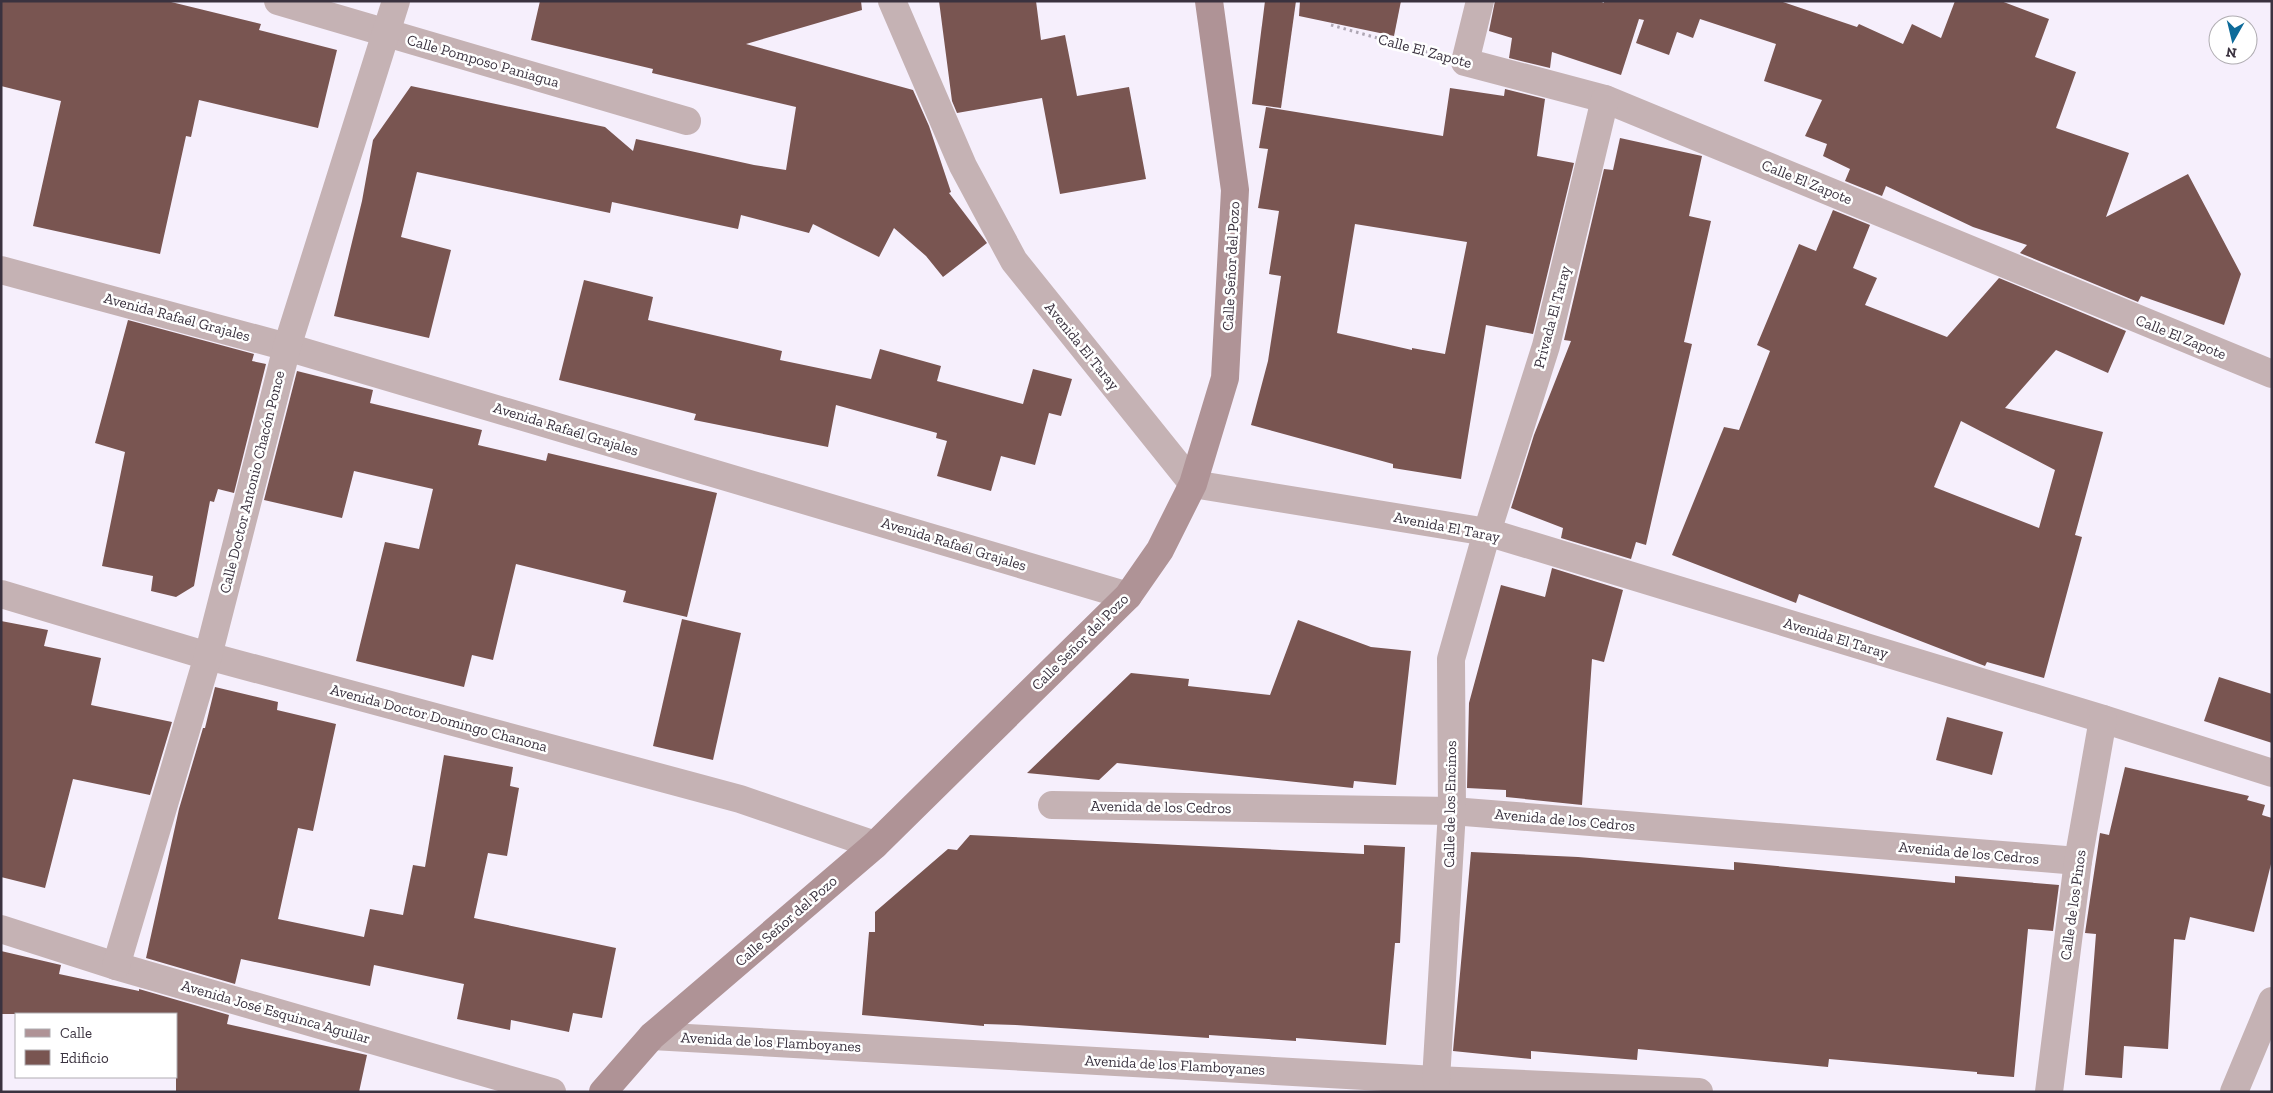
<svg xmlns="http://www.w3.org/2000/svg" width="2273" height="1093" font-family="'Zilla Slab',serif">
<rect width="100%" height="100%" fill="#f6effc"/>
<!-- building -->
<g fill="#795551" fill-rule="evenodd">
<polygon points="1,1 167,1 261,24 259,30 337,50 318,128 199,100 191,137 186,136 160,254 33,226 61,101 1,86"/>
<polygon points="540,1 861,1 862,10 746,44 913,90 929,126 951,192 949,193 987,243 943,277 926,256 894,228 879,257 813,224 809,233 741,215 738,229 612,202 610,213 417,172 401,237 451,250 429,338 334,316 362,201 373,140 411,86 605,127 633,151 636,139 754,165 786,170 796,107 652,73 653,69 531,40"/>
<polygon points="939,1 1036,1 1041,40 1065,35 1077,96 1129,87 1146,179 1060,194 1042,98 957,113 952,101"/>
<polygon points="1265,1 1296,1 1281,108 1252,104"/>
<polygon points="1300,1 1401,1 1394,36 1299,16"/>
<polygon points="1495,1 1599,1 1604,3 1604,1 1780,1 1857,27 1859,24 1903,44 1912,24 1941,38 1955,1 2001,1 2049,19 2035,57 2076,72 2056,128 2129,153 2106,217 2188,174 2241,274 2224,325 2141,296 2138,302 2020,253 2027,245 1973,227 1886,186 1882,196 1845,181 1850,169 1823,156 1827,144 1805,136 1822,100 1764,81 1776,44 1700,19 1693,38 1677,32 1669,55 1636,43 1644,20 1639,19 1621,75 1552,52 1550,68 1509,58 1512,38 1489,31"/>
<path d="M1450 88 1504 96 1505 89 1545 99 1537 156 1574 163 1533 334 1486 325 1461 479 1393 468V464L1251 425 1268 361 1281 276 1269 274 1279 211 1258 208 1268 149 1259 148 1266 107 1443 136ZM1355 224 1467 242 1445 354 1412 348V350L1337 333Z"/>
<polygon points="1620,138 1702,156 1689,216 1711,221 1684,342 1692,344 1646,545 1636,542 1631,559 1561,538 1563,528 1511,508 1534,435 1571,341 1564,340 1604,169 1613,170"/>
<path d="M1833 210 1870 225 1853 268 1877 278 1865 305 1947 337 1999 278 2126 331 2108 373 2056 350 2005 408 2103 432 2075 535 2082 537 2044 678 1987 662 1985 666 1799 594 1796 603 1672 555 1724 427 1739 430 1770 351 1757 345 1799 244 1816 251ZM1961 421 2055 470 2039 528 1934 487Z"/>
<polygon points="584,280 653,297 648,320 782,351 780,360 871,379 880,349 941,366 937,381 1023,404 1033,369 1072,379 1061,416 1049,413 1035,465 1001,456 991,491 937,476 947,441 936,438 937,433 836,405 828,447 694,420 696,414 559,380"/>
<polygon points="128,320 254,354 252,361 266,364 234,493 218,489 214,502 210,501 194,586 176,597 151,591 153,576 102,566 125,452 95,443"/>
<polygon points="297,371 373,390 370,403 482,430 478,445 546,461 548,453 717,493 687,617 623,602 626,591 516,564 493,660 472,655 464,687 356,661 385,542 419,549 433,489 354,471 342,518 264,500"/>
<polygon points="1552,568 1623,590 1604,662 1592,659 1582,805 1506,797 1506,790 1467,788 1469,703 1501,585 1545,597"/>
<polygon points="682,619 741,633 713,760 653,746"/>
<polygon points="1298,620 1371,647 1411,651 1396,785 1354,781 1353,788 1117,763 1099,780 1027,773 1131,673 1189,679 1188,686 1270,695"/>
<polygon points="1,621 48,630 44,646 101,658 91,705 172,722 150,795 73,779 45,888 1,877"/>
<polygon points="2219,677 2272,694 2272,743 2204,721"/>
<polygon points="215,687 278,702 277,710 336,724 313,831 298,828 278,919 364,937 370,909 403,915 413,865 425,867 444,755 513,767 510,786 519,788 507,856 488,853 474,918 616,948 602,1018 573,1013 569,1032 511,1020 510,1030 457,1019 464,984 374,965 370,986 241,959 235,984 146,958 179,809 203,728 205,728"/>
<polygon points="1947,717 2003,732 1992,775 1936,760"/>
<polygon points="2125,767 2249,796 2247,800 2265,805 2262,815 2272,818 2272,860 2254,932 2190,917 2185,940 2174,939 2168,1049 2124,1046 2122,1078 2085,1075 2096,934 2085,933 2100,833 2109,835"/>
<polygon points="970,835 1364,854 1364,845 1405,847 1400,943 1395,943 1386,1045 1296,1038 1296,1041 1209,1035 1209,1038 1016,1025 984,1024 984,1026 862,1015 869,932 875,932 875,912 948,849 957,850"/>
<polygon points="1471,852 1578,857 1734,870 1734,862 1955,883 1955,876 2059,885 2053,931 2028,929 2014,1077 1977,1074 1977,1072 1829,1059 1828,1067 1638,1049 1637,1060 1531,1051 1531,1059 1453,1051"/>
<polygon points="1,951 61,965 59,974 139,991 139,989 229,1015 227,1024 367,1055 359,1092 176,1092 176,1014 1,1014"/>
</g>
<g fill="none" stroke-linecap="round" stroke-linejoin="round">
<!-- path -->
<polyline stroke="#afa7b4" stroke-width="3" stroke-dasharray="2.5 4" stroke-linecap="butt" points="1331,25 1431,53"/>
<!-- street -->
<g stroke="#c5b2b4" stroke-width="28">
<polyline points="278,1 687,121"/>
<polyline points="892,1 963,166 1014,261 1193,484 1487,532 2103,719 2272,773"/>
<polyline points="1480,1 1465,62 1605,99 2272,374"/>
<polyline points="1,270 287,347 1128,596"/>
<polyline points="1,594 208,656 740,799 875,845"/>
<polyline points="1052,805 1452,811 2078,861"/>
<polyline points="1,929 116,966 552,1092"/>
<polyline points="116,966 208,656 287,347 396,1"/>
<polyline points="652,1036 1436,1080 1699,1092"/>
<polyline points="1436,1080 1452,811 1451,659 1487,532 1546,346 1605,99"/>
<polyline points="2049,1092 2078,861 2103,719"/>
<polyline points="2234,1092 2272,1001"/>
</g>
<!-- secondary -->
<polyline stroke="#af9396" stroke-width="28" points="603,1092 652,1036 875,845 1128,596 1160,550 1193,484 1225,378 1235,190 1209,1"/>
</g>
<g text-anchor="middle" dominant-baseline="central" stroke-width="5" stroke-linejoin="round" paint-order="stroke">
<!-- street labels -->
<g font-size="15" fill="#3a323f" stroke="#fff">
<text transform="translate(1425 51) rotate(15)">Calle El Zapote</text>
<text transform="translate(483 61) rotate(16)">Calle Pomposo Paniagua</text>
<text transform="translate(1807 182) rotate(22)">Calle El Zapote</text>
<text transform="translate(1231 266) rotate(-87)">Calle Señor del Pozo</text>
<text transform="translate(177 317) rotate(15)">Avenida Rafaél Grajales</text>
<text transform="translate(1552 317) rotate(-75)">Privada El Taray</text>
<text transform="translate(2181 337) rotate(22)">Calle El Zapote</text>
<text transform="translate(1082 346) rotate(51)">Avenida El Taray</text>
<text transform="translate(566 429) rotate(17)">Avenida Rafaél Grajales</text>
<text transform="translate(252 482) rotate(-76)">Calle Doctor Antonio Chacón Ponce</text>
<text transform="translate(1447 527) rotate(11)">Avenida El Taray</text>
<text transform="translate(954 544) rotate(17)">Avenida Rafaél Grajales</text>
<text transform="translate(1836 638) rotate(17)">Avenida El Taray</text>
<text transform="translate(1080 642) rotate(-45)">Calle Señor del Pozo</text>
<text transform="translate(439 718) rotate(15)">Avenida Doctor Domingo Chanona</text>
<text transform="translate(1450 804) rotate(-89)">Calle de los Encinos</text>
<text transform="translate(1161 807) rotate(1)">Avenida de los Cedros</text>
<text transform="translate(1565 820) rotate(5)">Avenida de los Cedros</text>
<text transform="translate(1969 853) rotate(5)">Avenida de los Cedros</text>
<text transform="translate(2073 905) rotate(-82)">Calle de los Pinos</text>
<text transform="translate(786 921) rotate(-41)">Calle Señor del Pozo</text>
<text transform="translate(276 1012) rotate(16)">Avenida José Esquinca Aguilar</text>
<text transform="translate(771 1042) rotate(3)">Avenida de los Flamboyanes</text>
<text transform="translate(1175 1065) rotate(3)">Avenida de los Flamboyanes</text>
</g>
</g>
<!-- border -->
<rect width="2273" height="1093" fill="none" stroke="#3a323f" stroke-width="5"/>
<!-- legend -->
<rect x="15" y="1013" width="162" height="65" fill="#ffffff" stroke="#b0adb2"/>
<rect x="25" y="1029" width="25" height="8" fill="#af9396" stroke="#b0adb2"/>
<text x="60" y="1038" font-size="15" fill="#3a323f">Calle</text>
<rect x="25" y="1050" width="25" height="15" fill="#795551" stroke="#b0adb2"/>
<text x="60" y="1063" font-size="15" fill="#3a323f">Edificio</text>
<!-- north arrow -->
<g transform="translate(2233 40) rotate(188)"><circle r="24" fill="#ffffff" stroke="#b0adb2"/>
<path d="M0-4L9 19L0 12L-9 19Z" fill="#0d6b9a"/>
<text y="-8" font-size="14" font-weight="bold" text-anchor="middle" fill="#3a323f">N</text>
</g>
</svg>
